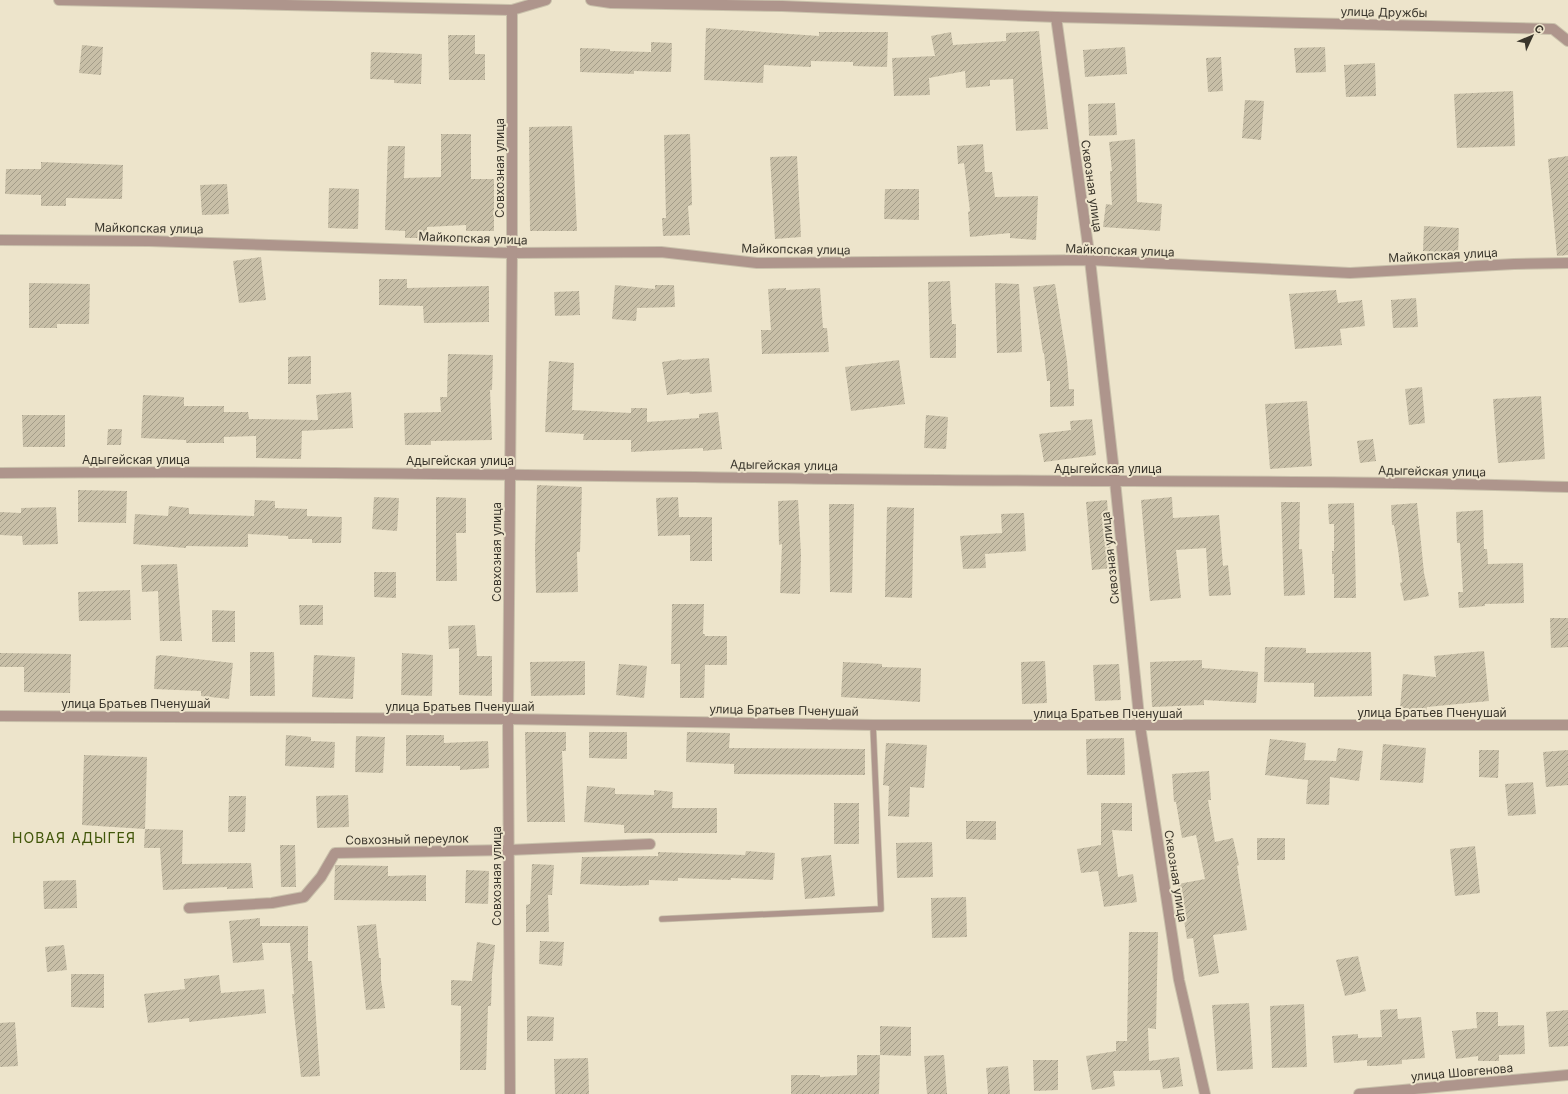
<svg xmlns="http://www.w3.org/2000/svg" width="1568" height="1094" font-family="Inter,sans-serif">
<defs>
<pattern id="building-hatch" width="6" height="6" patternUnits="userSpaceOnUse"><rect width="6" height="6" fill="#c8bfa7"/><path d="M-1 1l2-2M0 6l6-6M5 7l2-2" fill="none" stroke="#a39c88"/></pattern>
</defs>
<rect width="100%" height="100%" fill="#ede4cb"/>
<!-- building -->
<g fill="url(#building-hatch)">
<polygon points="706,28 819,36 819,32 888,32 887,67 853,66 853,62 811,61 811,67 764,65 763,83 704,80"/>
<polygon points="1039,31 1048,129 1016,131 1013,79 990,80 990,86 966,88 965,71 929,78 930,95 894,96 892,58 935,56 931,36 951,32 953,45 1006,41 1006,33"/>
<polygon points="448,35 475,35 475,54 485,54 485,80 449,80"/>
<polygon points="651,42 672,43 671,72 634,71 634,74 580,72 580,48 610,49 610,51 651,52"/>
<polygon points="82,45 103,47 101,75 79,73"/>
<polygon points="1125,47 1127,74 1085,77 1083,50"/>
<polygon points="1325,47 1326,72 1296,73 1294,48"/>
<polygon points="371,52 422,54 421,84 394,83 394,80 370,79"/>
<polygon points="1221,57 1223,91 1208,92 1206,58"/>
<polygon points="1375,63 1376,96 1346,97 1344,65"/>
<polygon points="1513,91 1515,146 1457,148 1454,94"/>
<polygon points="1245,100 1264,101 1261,140 1242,138"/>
<polygon points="1115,103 1117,135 1089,136 1088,104"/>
<polygon points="572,126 577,231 530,231 529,127"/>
<polygon points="441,134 471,134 471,179 494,179 494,231 466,231 466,225 427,227 427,238 405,238 405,231 385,230 388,146 405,146 404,178 441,177"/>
<polygon points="690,134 692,205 688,206 690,235 663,236 662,218 666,218 664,135"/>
<polygon points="1135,139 1137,202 1162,204 1160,231 1103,227 1106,204 1112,205 1110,171 1112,171 1109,142"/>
<polygon points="983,144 985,172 992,172 995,197 1038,196 1036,240 1010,238 1010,233 970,237 968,212 970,211 964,163 958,164 957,146"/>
<polygon points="797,156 801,237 775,239 770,157"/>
<polygon points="1568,156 1568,255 1557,256 1548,159"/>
<polygon points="41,162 123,165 122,199 66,198 66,206 41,206 41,195 5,194 6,169 41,169"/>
<polygon points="227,184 229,214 202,215 200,185"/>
<polygon points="329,188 359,189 358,229 328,228"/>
<polygon points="885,189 919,189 919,220 884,219"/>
<polygon points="1424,226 1459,228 1458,253 1423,251"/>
<polygon points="261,257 266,300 239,303 233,261"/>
<polygon points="379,279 407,279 407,288 489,286 489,322 424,323 423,306 379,305"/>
<polygon points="950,281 952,324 956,324 956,358 930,358 928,282"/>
<polygon points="29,283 90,284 89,324 57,324 57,328 29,328"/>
<polygon points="995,283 1019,284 1022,352 997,353"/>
<polygon points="1055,284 1067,361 1069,389 1074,389 1074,406 1050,407 1050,381 1047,381 1044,353 1043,353 1033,287"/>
<polygon points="615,285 655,289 655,285 674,285 675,307 637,308 636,321 612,319"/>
<polygon points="786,288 786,290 820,288 823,328 827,328 829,352 762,354 761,330 771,330 768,289"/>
<polygon points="1336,290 1338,303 1362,300 1365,326 1340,329 1342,345 1295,349 1289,294"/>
<polygon points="579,291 580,315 555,316 554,292"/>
<polygon points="1416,298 1418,327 1393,328 1391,300"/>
<polygon points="448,354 493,355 492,390 490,390 492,440 431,441 431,445 405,445 404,413 441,412 440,397 447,397"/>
<polygon points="311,356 311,384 288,384 288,357"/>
<polygon points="709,358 712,392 690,394 689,392 667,395 662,362 681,359 682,360"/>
<polygon points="899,360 905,404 851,411 845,367"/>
<polygon points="549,361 574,363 572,410 631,413 631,408 647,408 647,422 699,418 699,414 718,412 722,449 703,451 703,448 631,452 631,440 583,440 584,434 545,432"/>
<polygon points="1422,387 1425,423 1409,425 1405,389"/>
<polygon points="351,392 353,428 302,431 301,459 256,458 256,436 224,437 224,443 186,443 186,440 141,438 143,395 184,397 184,406 224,406 224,412 248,412 249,419 318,420 316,395"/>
<polygon points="1541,396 1545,459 1498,463 1493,399"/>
<polygon points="1307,401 1312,466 1270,469 1265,404"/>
<polygon points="22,415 65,415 65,447 23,447"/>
<polygon points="926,415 948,417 946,449 924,448"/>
<polygon points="1092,419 1096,455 1044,462 1039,434 1071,430 1070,421"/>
<polygon points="108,429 122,429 121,445 107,445"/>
<polygon points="1373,439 1376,461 1360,463 1357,441"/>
<polygon points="537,485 582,487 580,552 577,552 578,592 536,593 535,551"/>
<polygon points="78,490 127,491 126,523 78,522"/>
<polygon points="374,497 399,498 397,531 372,529"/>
<polygon points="436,497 466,498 466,533 456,533 457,581 436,581"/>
<polygon points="678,497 679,517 712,517 712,561 690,561 690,535 658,536 656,498"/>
<polygon points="1172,497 1173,518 1219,515 1223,566 1228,565 1231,595 1209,596 1206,548 1176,550 1181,598 1150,601 1141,500"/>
<polygon points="255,500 275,501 275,508 307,509 307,516 342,517 341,543 312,543 312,539 288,539 288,536 248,534 248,547 186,546 186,548 133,544 135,514 168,516 169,506 189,508 189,514 254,516"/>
<polygon points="798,500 801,554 800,594 780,593 782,544 779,545 778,501"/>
<polygon points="1107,500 1112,568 1092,570 1086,502"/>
<polygon points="1281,502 1300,502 1299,549 1302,549 1305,595 1284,596"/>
<polygon points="1354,503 1356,598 1334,598 1334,574 1332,574 1332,551 1334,551 1334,524 1329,524 1328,504"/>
<polygon points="1417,503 1424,573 1429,596 1404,601 1400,583 1402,582 1398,549 1394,525 1392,525 1391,505"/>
<polygon points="829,504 854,504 852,593 830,592"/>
<polygon points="56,507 58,544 23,545 22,536 0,535 0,512 21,513 21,508"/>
<polygon points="887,507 914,508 912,598 885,597"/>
<polygon points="1483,510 1484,549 1487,549 1488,564 1523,563 1524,603 1485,604 1485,606 1459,608 1458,592 1463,592 1460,543 1457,543 1456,512"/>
<polygon points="1024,513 1026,551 985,554 986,568 963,569 960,536 1002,533 1001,514"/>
<polygon points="177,564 182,641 160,641 158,591 142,592 141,565"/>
<polygon points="374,572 396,572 396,598 374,597"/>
<polygon points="130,590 131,620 79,621 78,592"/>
<polygon points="672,604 704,604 703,634 705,634 705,636 727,636 727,665 705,665 704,698 680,698 680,664 671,664"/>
<polygon points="299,605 323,605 323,625 300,625"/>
<polygon points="212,610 235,611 235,642 212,642"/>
<polygon points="1550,618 1568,618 1568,647 1551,648"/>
<polygon points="475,625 477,656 492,656 492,696 459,695 459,648 449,649 448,626"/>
<polygon points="1265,647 1306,648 1306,653 1371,652 1372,696 1314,697 1314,683 1264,682"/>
<polygon points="1484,651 1489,701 1427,707 1426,711 1400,709 1403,674 1436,677 1434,656"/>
<polygon points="250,652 274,652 275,696 250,696"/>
<polygon points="0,653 71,654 70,693 24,692 24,667 0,667"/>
<polygon points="402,653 433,655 432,696 401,695"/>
<polygon points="161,655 233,663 229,699 201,696 201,691 154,689 156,656"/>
<polygon points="314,655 355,657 353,699 312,697"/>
<polygon points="1202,660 1202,668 1258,672 1256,703 1204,700 1204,705 1152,707 1150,662"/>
<polygon points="585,661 585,695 531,696 530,662"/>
<polygon points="1045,661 1047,703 1022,704 1021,662"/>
<polygon points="843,662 882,664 882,667 921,668 920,702 841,697"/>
<polygon points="619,664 647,666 644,698 616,695"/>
<polygon points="1119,664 1121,700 1095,701 1093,665"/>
<polygon points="525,732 566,732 566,751 562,751 565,822 527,822"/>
<polygon points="589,732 627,732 627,759 589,758"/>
<polygon points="687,732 730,733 729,748 865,749 865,775 734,774 734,764 686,762"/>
<polygon points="286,735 311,737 311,741 335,742 334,768 285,766"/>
<polygon points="406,735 444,735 444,743 488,741 489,768 460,770 460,766 406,766"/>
<polygon points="356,736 385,737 383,773 355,772"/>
<polygon points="1124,738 1125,775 1087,775 1086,739"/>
<polygon points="1270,739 1306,743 1304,760 1336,761 1338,748 1363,751 1359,781 1330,777 1329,805 1306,804 1308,780 1265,775"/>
<polygon points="886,743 927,745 924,788 910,787 909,817 888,816 889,786 883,785"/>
<polygon points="1383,744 1426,748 1423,783 1380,780"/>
<polygon points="1479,750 1499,750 1498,778 1479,777"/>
<polygon points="1568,750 1568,785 1546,787 1543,752"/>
<polygon points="84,755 147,757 145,829 82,825"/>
<polygon points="1209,771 1211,800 1208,800 1215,842 1233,838 1239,865 1237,866 1247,930 1213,935 1219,973 1199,977 1193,938 1187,939 1178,884 1205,879 1196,835 1182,838 1176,802 1174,802 1172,774"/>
<polygon points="1533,782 1536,814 1508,816 1505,784"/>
<polygon points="587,786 615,788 615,794 654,795 654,790 673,792 672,808 717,808 717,833 624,833 624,825 584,822"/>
<polygon points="348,795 349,827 317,828 316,796"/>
<polygon points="229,796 246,796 245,832 228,832"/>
<rect x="834" y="803" width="25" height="41"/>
<polygon points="1101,803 1132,803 1132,831 1112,830 1118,877 1133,874 1137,902 1104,907 1098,871 1081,873 1077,849 1101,845"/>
<polygon points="966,821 996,821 996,840 966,839"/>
<polygon points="145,829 183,830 182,864 251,863 253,888 227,889 227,887 163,890 160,848 144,848"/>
<rect x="1257" y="838" width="28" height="22"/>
<polygon points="932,842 933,877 897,878 896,843"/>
<polygon points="280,845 295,845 296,887 281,887"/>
<polygon points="1475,846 1480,893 1455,896 1450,849"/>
<polygon points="746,851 775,853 773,880 731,878 731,880 678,878 678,881 649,880 649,885 623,886 580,884 582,857 658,856 658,852 745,855"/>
<polygon points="831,855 835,896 805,899 801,858"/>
<polygon points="532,864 554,865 552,895 548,895 549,932 526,932 526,905 530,904"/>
<polygon points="335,865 388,866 388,876 426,875 426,901 334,900"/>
<polygon points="466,870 489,871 488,904 465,903"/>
<polygon points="76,880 77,908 44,909 43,881"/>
<polygon points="966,897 967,937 932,938 931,898"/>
<polygon points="260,918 260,926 308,926 308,961 312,961 320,1076 301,1077 292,994 294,994 290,943 262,943 264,960 233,963 229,921"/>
<polygon points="376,924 379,958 381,958 381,980 385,1008 366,1010 357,926"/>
<polygon points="1129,932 1158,932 1156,1029 1148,1028 1149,1061 1179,1057 1183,1086 1163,1089 1160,1070 1113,1071 1115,1086 1092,1090 1086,1056 1116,1051 1116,1041 1127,1041"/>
<polygon points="540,941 564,942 562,966 539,964"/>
<polygon points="477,942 495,945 492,974 491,1006 488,1006 486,1070 460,1070 461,1006 451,1005 451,980 472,981"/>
<polygon points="64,945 67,970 47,972 45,947"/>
<polygon points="1358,956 1366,991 1345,996 1336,960"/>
<polygon points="71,974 104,974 104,1008 71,1007"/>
<polygon points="219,975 221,993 264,989 266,1013 189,1022 189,1018 148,1023 144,994 185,989 184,979"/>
<polygon points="1249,1003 1253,1069 1217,1071 1212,1005"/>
<polygon points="1304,1004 1307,1067 1272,1068 1270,1006"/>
<polygon points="1397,1009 1398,1019 1421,1017 1425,1058 1402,1060 1402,1064 1376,1066 1367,1066 1367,1060 1334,1063 1332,1036 1358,1034 1358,1038 1382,1037 1380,1010"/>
<polygon points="1568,1010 1568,1046 1549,1047 1546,1012"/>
<polygon points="1476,1012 1498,1012 1498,1026 1524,1025 1525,1054 1499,1055 1499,1061 1478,1061 1478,1056 1456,1059 1452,1031 1477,1028"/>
<polygon points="527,1016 554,1017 553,1041 527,1041"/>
<polygon points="15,1022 18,1066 0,1067 0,1023"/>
<polygon points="880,1026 911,1027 911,1056 880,1055"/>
<polygon points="857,1055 880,1055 879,1094 791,1094 791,1075 820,1075 820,1077 857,1075"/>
<polygon points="944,1055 947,1094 927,1094 924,1056"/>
<polygon points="588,1058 589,1094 555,1094 554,1059"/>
<polygon points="1033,1060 1058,1060 1058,1090 1034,1091"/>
<polygon points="1008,1066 1010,1094 988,1094 986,1068"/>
</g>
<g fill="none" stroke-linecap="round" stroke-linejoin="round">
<defs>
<polyline id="service" points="662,919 881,909 873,725"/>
<g id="minor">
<polyline points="59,0 512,10 546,0"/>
<polyline points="591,0 611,3 782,6 1056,17 1553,29 1568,41"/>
<polyline points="1056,17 1090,260 1115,481 1140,726 1179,980 1205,1094"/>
<polyline points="0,240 149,241 512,253 661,252 757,263 1090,260 1350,273 1514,264 1568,263"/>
<path d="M0 473C313 470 625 477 938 480 1148 482 1358 480 1568 487"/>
<polyline points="0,716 508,719 873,725 1568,725"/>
<polyline points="189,908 272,903 304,897 321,877 335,853 509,850 650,844"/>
<polyline points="510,1094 508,719 512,253 512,10"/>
<polyline points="1359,1094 1568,1075"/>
</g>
</defs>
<!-- service casing -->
<use href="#service" stroke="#c9c1ab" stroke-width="7"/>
<!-- minor casing -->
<use href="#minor" stroke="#c9c1ab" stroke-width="12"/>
<!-- service -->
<use href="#service" stroke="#ae958c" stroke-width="5.5"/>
<!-- minor -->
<use href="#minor" stroke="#ae958c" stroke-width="10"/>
</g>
<g text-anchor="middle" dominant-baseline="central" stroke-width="4" stroke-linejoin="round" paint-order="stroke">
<!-- street labels -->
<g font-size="12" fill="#3a362c" stroke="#ede4cb">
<text transform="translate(1384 12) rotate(1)">улица Дружбы</text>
<text transform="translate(499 168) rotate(-90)">Совхозная улица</text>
<text transform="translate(1092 186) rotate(82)">Сквозная улица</text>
<text transform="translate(149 228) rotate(1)">Майкопская улица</text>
<text transform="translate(473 238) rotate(2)">Майкопская улица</text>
<text transform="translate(796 249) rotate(1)">Майкопская улица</text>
<text transform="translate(1120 250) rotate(2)">Майкопская улица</text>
<text transform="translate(1443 255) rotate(-3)">Майкопская улица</text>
<text x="136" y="459">Адыгейская улица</text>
<text x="460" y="460">Адыгейская улица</text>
<text transform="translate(784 465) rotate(1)">Адыгейская улица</text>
<text x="1108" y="468">Адыгейская улица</text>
<text transform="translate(1432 471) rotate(1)">Адыгейская улица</text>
<text transform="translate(496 552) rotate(-90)">Совхозная улица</text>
<text transform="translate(1110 558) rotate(-96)">Сквозная улица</text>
<text x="136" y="703">улица Братьев Пченушай</text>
<text x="460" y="706">улица Братьев Пченушай</text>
<text transform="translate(784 710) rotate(1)">улица Братьев Пченушай</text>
<text x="1432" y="712">улица Братьев Пченушай</text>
<text x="1108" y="713">улица Братьев Пченушай</text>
<text transform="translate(407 839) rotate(-1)">Совхозный переулок</text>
<text transform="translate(496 876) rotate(-90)">Совхозная улица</text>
<text transform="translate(1176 876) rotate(81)">Сквозная улица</text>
<text transform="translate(1462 1072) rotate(-5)">улица Шовгенова</text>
</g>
<!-- quarter labels -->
<g font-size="14" letter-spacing="1" fill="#41560a" stroke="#ede4cb">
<text x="74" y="837">НОВАЯ АДЫГЕЯ</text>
</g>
</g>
<!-- north arrow -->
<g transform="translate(1532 36) rotate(46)" stroke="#ede4cb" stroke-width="3" paint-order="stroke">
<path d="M0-3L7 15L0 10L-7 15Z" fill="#3a362c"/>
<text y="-6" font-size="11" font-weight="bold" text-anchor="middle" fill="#3a362c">С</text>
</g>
</svg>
